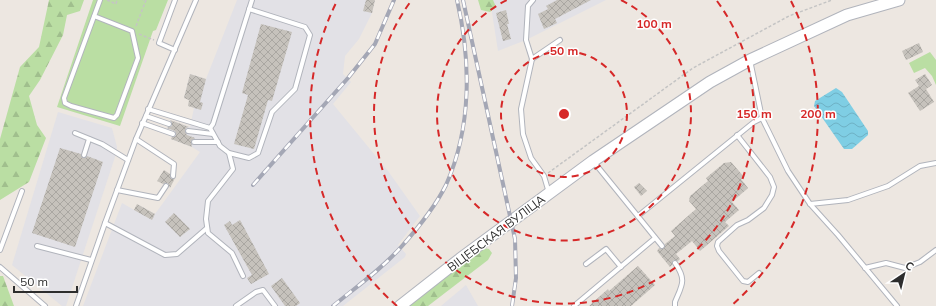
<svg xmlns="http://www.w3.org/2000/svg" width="936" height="306" font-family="Mulish,sans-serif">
<defs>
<pattern id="forest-firs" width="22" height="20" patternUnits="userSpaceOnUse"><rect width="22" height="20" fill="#badea3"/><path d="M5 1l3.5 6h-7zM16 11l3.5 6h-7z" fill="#a0bf8d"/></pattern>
<pattern id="water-waves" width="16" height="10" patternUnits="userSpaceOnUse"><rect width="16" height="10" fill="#7fcee4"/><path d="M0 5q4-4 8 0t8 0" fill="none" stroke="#6eb1c4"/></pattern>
<pattern id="building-cross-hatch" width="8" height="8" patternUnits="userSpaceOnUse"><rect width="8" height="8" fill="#c6c2bc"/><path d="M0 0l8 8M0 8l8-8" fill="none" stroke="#aaa7a2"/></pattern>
</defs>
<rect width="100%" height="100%" fill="#ede7e1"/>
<!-- industrial -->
<g fill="#e2e1e6">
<polygon points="237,0 375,0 372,13 359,39 345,56 343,74 351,82 333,104 388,171 420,216 398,245 406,254 405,257 343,306 83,306 122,203 136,211 139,205 155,214 200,152 192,147 171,139 174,131 167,129 170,120 190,127 194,108 188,106 189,102 191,100 184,98 190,74 206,79"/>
<polygon points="490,0 606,0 526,40 498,51"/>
<polygon points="58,112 112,128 117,147 115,157 66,306 62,306 12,265"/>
<polygon points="466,285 478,306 441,306"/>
</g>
<!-- grass -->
<g fill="#badea3">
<polygon points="93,0 168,0 156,30 153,31 120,126 57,107"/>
<polygon points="930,52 936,60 936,85 932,76 925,68 914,73 909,63"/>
</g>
<!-- forest -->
<g fill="url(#forest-firs)">
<polygon points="49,0 84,0 80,11 67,15 63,35 40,80 29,96 37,125 46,138 29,182 0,200 0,139 20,67 39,47"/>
<polygon points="478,0 493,0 496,7 490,12 481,10"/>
<polygon points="484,248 489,249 492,253 488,260 428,306 408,306 476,252"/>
<polygon points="0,276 3,276 14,306 0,306"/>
</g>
<!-- water -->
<polygon fill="url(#water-waves)" points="836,88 842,92 868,131 868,135 852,149 844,149 814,106 815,101"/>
<!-- building -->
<g fill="url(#building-cross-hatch)">
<polygon points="366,0 375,0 372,13 363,11"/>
<polygon points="557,0 591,0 555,19 557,23 544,29 538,14 548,9 546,6"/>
<polygon points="506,10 509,24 507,24 511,39 503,41 496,13"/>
<polygon points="261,24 292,32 272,101 268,100 254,149 234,144 248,95 242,93"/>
<polygon points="919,43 923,52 906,60 902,51"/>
<polygon points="190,74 206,79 200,102 203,103 201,110 188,106 189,100 184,98"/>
<polygon points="925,74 932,85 926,89 934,102 920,111 908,93 919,86 915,80"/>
<polygon points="170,120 189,127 186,128 185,131 187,135 195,138 191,141 192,147 171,139 172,137 176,136 176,134 175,131 167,128 172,126 172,123"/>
<polygon points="60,148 81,154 83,158 85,158 87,156 103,162 75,247 32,233"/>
<polygon points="731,162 744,177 741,179 748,188 732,202 739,210 725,222 729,226 700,251 692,241 676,254 680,259 678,261 673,260 672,265 670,267 657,251 659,248 662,249 664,248 665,244 675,236 671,231 696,209 689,201 690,196 708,181 706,178 724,163"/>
<polygon points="164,170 170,174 171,179 175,178 170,188 168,183 163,184 157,181"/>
<polygon points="639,183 647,191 641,196 634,187"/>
<polygon points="137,204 155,214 152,220 134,210"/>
<polygon points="174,213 190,229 180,237 165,222"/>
<polygon points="240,220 269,274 251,284 247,278 252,275 224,225 230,221 232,225"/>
<polygon points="638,266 655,285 631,306 589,306 608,289 609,291"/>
<polygon points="282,278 300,303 296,306 285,306 271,286"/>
</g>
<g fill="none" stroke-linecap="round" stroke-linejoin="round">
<defs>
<g id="service">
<polyline points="533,0 528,6 526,40 532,59 521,109 523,134 531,158 544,176 549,193"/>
<polyline points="94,16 132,31 138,58 117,115 114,118 71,106 65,103 64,98 100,0"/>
<polyline points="175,50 159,43 175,0"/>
<polyline points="532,59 560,40"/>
<polyline points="750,60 762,118 788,171 810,204 838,235 897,306"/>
<polyline points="148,109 210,128 213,124 252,0"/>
<polyline points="146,116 169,124"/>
<polyline points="142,123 173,134"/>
<polyline points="210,128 220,146 229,153 249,158 258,153 272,112 295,89 310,35 305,27 249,9"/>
<polyline points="188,131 213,134"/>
<polyline points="75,133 102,144 128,160"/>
<polyline points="737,135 770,177 774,187 772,195 764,208 748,220 737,225 718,242 717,246 719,251 743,281 748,282 759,273"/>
<polyline points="136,139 174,164 173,176"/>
<polyline points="194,142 218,142"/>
<polyline points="229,153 233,169 208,201 206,219 208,233 232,253 243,276"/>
<polyline points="84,155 89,139"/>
<polyline points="593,161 662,246"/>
<polyline points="117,190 158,198 166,186"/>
<polyline points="810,204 848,200 888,186 920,166 936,163"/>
<polyline points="638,216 754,122 762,118"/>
<polyline points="105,223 165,255 177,254 207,228"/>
<polyline points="37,246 91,260"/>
<polyline points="0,250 22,191"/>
<polyline points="586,264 606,249 621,267"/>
<polyline points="0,267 45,306"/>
<polyline points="865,268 886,263 905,268 920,262 936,250"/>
<polyline points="76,306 105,223 136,139 196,0"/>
<polyline points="236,306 256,292 263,290 275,306"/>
<polyline points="574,306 655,238"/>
<path d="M675 306V302C682 285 687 280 675 263"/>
</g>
<polyline id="secondary" points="400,306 460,259 593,161 710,82 750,60 847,15 899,0"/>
</defs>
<!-- service casing -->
<use href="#service" stroke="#b1b4bc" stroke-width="6"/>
<!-- secondary casing -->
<use href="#secondary" stroke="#b1b4bc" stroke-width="13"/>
<!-- path -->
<g stroke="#c4c4c4" stroke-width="1.5" stroke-dasharray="3 2" stroke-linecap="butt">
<polyline points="107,0 116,4 117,0"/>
<polyline points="143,0 144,0"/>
<polyline points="136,26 146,0"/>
<polyline points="139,34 154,40"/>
<polyline points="548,173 693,68 789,16 832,0"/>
</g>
<!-- service -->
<use href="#service" stroke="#fff" stroke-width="4"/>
<!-- secondary -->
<use href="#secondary" stroke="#fff" stroke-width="11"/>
<defs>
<g id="rail">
<polyline points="463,0 515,239 516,278 512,306"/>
<polyline points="253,185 348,78 375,44 394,0"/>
<path d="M333 306C356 287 382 269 402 246 418 228 435 207 446 185 472 127 471 60 457 0"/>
</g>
</defs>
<!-- rail casing -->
<use href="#rail" stroke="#a4a7b5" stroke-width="4"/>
<!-- rail -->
<use href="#rail" stroke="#fff" stroke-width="2.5" stroke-dasharray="8" stroke-linecap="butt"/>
</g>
<!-- distance rings -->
<g fill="none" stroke="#d62828" stroke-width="2" stroke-dasharray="7 5">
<circle cx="564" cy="114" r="63"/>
<path d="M621 0A127 127 0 1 1 507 0"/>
<path d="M717 1A190 190 0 1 1 411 1"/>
<path d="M397 306A254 254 0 0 1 337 1M791 1A254 254 0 0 1 731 306"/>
</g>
<g text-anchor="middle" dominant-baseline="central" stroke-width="3" stroke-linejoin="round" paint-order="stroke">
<!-- street labels -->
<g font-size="12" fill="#2d2d2d" stroke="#fff">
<text transform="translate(496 233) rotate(-37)">ВІЦЕБСКАЯ ВУЛІЦА</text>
</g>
</g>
<circle cx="564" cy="114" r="6" fill="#d62828" stroke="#fff" stroke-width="2"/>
<g font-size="12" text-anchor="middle" font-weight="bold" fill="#d62828" stroke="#fff" stroke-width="3" stroke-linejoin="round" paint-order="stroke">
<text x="654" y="28">100 m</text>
<text x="564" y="55">50 m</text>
<text x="754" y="118">150 m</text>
<text x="818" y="118">200 m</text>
</g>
<!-- north arrow -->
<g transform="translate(904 274) rotate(35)" stroke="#ffffff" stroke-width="3" paint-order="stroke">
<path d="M0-3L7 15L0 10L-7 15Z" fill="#2d2d2d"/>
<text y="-6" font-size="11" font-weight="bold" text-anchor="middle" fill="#2d2d2d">С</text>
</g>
<!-- scale -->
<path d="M14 286v6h63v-6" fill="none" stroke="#2d2d2d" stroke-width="2"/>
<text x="20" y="286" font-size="12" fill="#2d2d2d" stroke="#ffffff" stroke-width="3" paint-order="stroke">50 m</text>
</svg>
